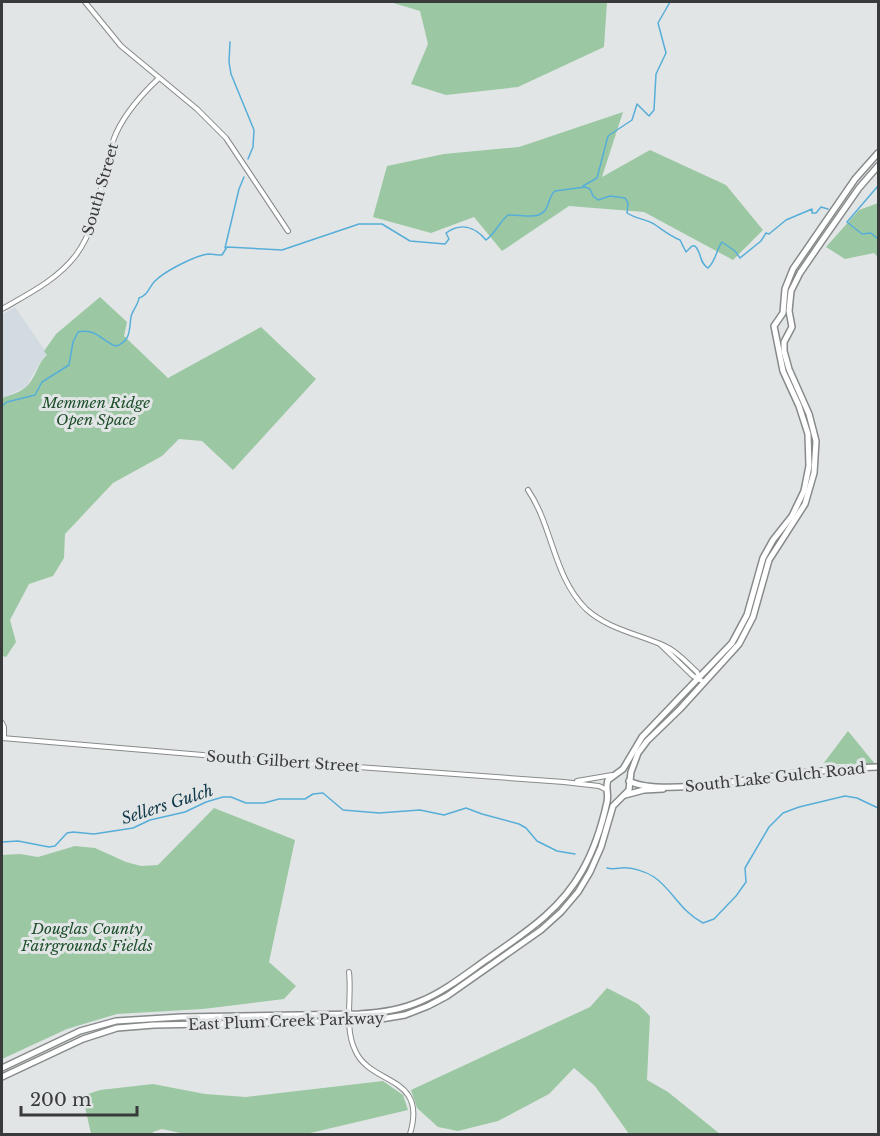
<svg xmlns="http://www.w3.org/2000/svg" width="880" height="1136" font-family="'Libre Baskerville',serif">
<rect width="100%" height="100%" fill="#e2e5e6"/>
<!-- built -->
<polygon fill="#d2dbe2" points="15,307 48,355 39,364 26,387 2,398 2,315"/>
<!-- green -->
<g fill="#9bc8a3">
<polygon points="390,2 607,2 604,47 518,87 446,95 411,84 428,44 420,11"/>
<polygon points="623,112 602,177 650,150 726,185 763,230 733,260 644,212 569,206 502,251 474,217 431,233 373,217 387,166 444,154 519,147"/>
<polygon points="878,203 878,257 874,253 845,259 826,247 859,210"/>
<path d="M100 297 127 322 124 336 168 378 261 327 316 379 233 470 202 441 179 439 162 456 113 483 65 534 64 558 53 576 29 584 10 620 16 642 6 657 2 656V398C10 395 22 392 28 385 37 375 37 364 47 355L44 351 56 334Z"/>
<polygon points="848,731 875,764 823,764"/>
<polygon points="214,808 295,840 269,962 296,986 284,999 203,1009 117,1014 67,1029 2,1059 2,855 20,854 38,857 75,846 95,848 126,862 141,866 158,865"/>
<polygon points="607,988 638,1004 650,1016 647,1080 668,1092 720,1134 629,1134 595,1086 574,1068 549,1094 498,1121 458,1131 438,1127 417,1108 411,1090 590,1007"/>
<polygon points="383,1081 403,1095 408,1110 306,1134 185,1134 162,1129 153,1132 152,1134 91,1134 84,1102 88,1094 100,1090 153,1084 205,1094 246,1097"/>
</g>
<g fill="none" stroke-linecap="round" stroke-linejoin="round">
<!-- stream -->
<g stroke="#56aed8" stroke-width="1.5">
<polyline points="230,42 229,62 231,74 254,130 253,147 248,159"/>
<polyline points="583,186 597,178 608,136 632,120 637,104 649,116 654,110 656,74 666,53 658,23 670,2"/>
<polyline points="878,186 847,222 862,234 871,233 878,239"/>
<polyline points="225,248 239,189 244,177"/>
<path d="M2 406 7 402 35 395 42 382 69 365 73 342 78 332C94 328 101 339 113 345L116 346C131 341 129 330 131 317 132 311 138 305 139 298 148 295 148 289 154 282 163 272 194 256 208 254 212 254 217 255 222 255L227 247 282 250 359 224H382L410 241 445 244 449 239 446 233C461 222 475 227 486 240 496 233 499 222 508 215 520 214 539 221 546 209 550 202 549 196 555 191L585 187 590 189 593 196 598 200 610 196 625 198 628 203 627 213C636 219 646 219 654 224 663 230 670 236 680 240L686 252 692 246H695C702 253 699 263 708 268 716 261 716 250 722 242L735 251 740 258 761 241 766 233 769 234 786 220 812 209V213H816L821 207 828 209"/>
<polyline points="2,842 18,841 49,847 55,846 67,833 73,832 94,834 133,828 150,820 185,812 206,802 223,797 231,797 246,803 264,803 279,799 305,799 313,794 323,793 343,810 379,813 420,810 444,815 466,808 482,814 519,824 526,828 537,841 557,851 575,854"/>
<path d="M607 868C613 870 615 868 621 868 631 867 645 871 654 877 672 889 680 911 703 923L714 919 736 896 746 882 745 868 769 827 783 813 799 807 845 796 857 798 878 808"/>
</g>
<defs>
<g id="minor">
<polyline points="85,2 121,46 197,109 226,138 288,231"/>
<path d="M2 309C28 294 57 280 76 255 101 221 99 179 113 141 121 118 141 95 159 78"/>
<path d="M528 490C553 527 553 576 586 609 608 629 638 634 665 646 677 651 687 663 697 672L699 677"/>
<polyline points="660,644 693,676 704,682"/>
<polyline points="2,723 4,727 4,738"/>
<polyline points="2,738 261,760 564,782 599,786 607,790"/>
<polyline points="577,781 612,775"/>
<path d="M349 972C352 997 344 1027 355 1050 370 1086 428 1074 410 1134"/>
</g>
<g id="major">
<path d="M629 781C660 797 754 778 790 774 820 771 849 768 878 767"/>
<polyline points="625,795 644,790 663,789"/>
<path d="M2 1068 80 1031 116 1021 181 1017 359 1014C381 1013 401 1010 421 1001 445 991 466 974 486 960 523 934 560 911 582 871 594 850 602 825 607 802 609 794 605 787 608 780L623 769 642 737 732 643 747 615 763 558 773 540 792 516 804 491 809 466 808 434 799 406 783 371 774 326 783 313 785 289 793 269 855 179 878 153"/>
<polyline points="2,1077 83,1039 117,1028 154,1025 369,1021 405,1015 428,1006 447,996 541,930 561,912 578,892 590,872 601,847 613,806 629,790 631,772 638,753 647,741 680,709 739,644 753,617 769,560 805,504 814,473 816,441 809,414 789,369 784,351 784,342 792,327 789,311 791,291 800,273 824,238 859,188 878,166"/>
</g>
</defs>
<!-- minor casing -->
<use href="#minor" stroke="#878a8b" stroke-width="6"/>
<!-- major casing -->
<use href="#major" stroke="#878a8b" stroke-width="8"/>
<!-- minor -->
<use href="#minor" stroke="#fff" stroke-width="4"/>
<!-- major -->
<use href="#major" stroke="#fff" stroke-width="5"/>
</g>
<g text-anchor="middle" dominant-baseline="central" stroke-width="6" stroke-linejoin="round" paint-order="stroke">
<!-- street labels -->
<g font-size="15" fill="#393a3b" stroke="#e2e5e6">
<text transform="translate(100 189) rotate(-74)">South Street</text>
<text transform="translate(283 761) rotate(4)">South Gilbert Street</text>
<text transform="translate(775 777) rotate(-6)">South Lake Gulch Road</text>
<text transform="translate(286 1021) rotate(-2)">East Plum Creek Parkway</text>
</g>
<!-- park labels -->
<g font-size="15" font-style="italic" fill="#1d4f2b" stroke="#e2e5e6">
<text x="96" y="402">Memmen Ridge<tspan x="96" dy="17">Open Space</tspan></text>
<text x="87" y="928">Douglas County<tspan x="87" dy="17">Fairgrounds Fields</tspan></text>
</g>
<!-- water labels -->
<g font-size="16" font-style="italic" fill="#103849" stroke="#e2e5e6">
<text transform="translate(167 804) rotate(-18)">Sellers Gulch</text>
</g>
</g>
<!-- border -->
<rect width="880" height="1136" fill="none" stroke="#393a3b" stroke-width="6"/>
<!-- scale -->
<path d="M21 1106v9h116v-9" fill="none" stroke="#393a3b" stroke-width="3"/>
<text x="30" y="1106" font-size="18" fill="#393a3b" stroke="#e2e5e6" stroke-width="4.5" paint-order="stroke">200 m</text>
</svg>
